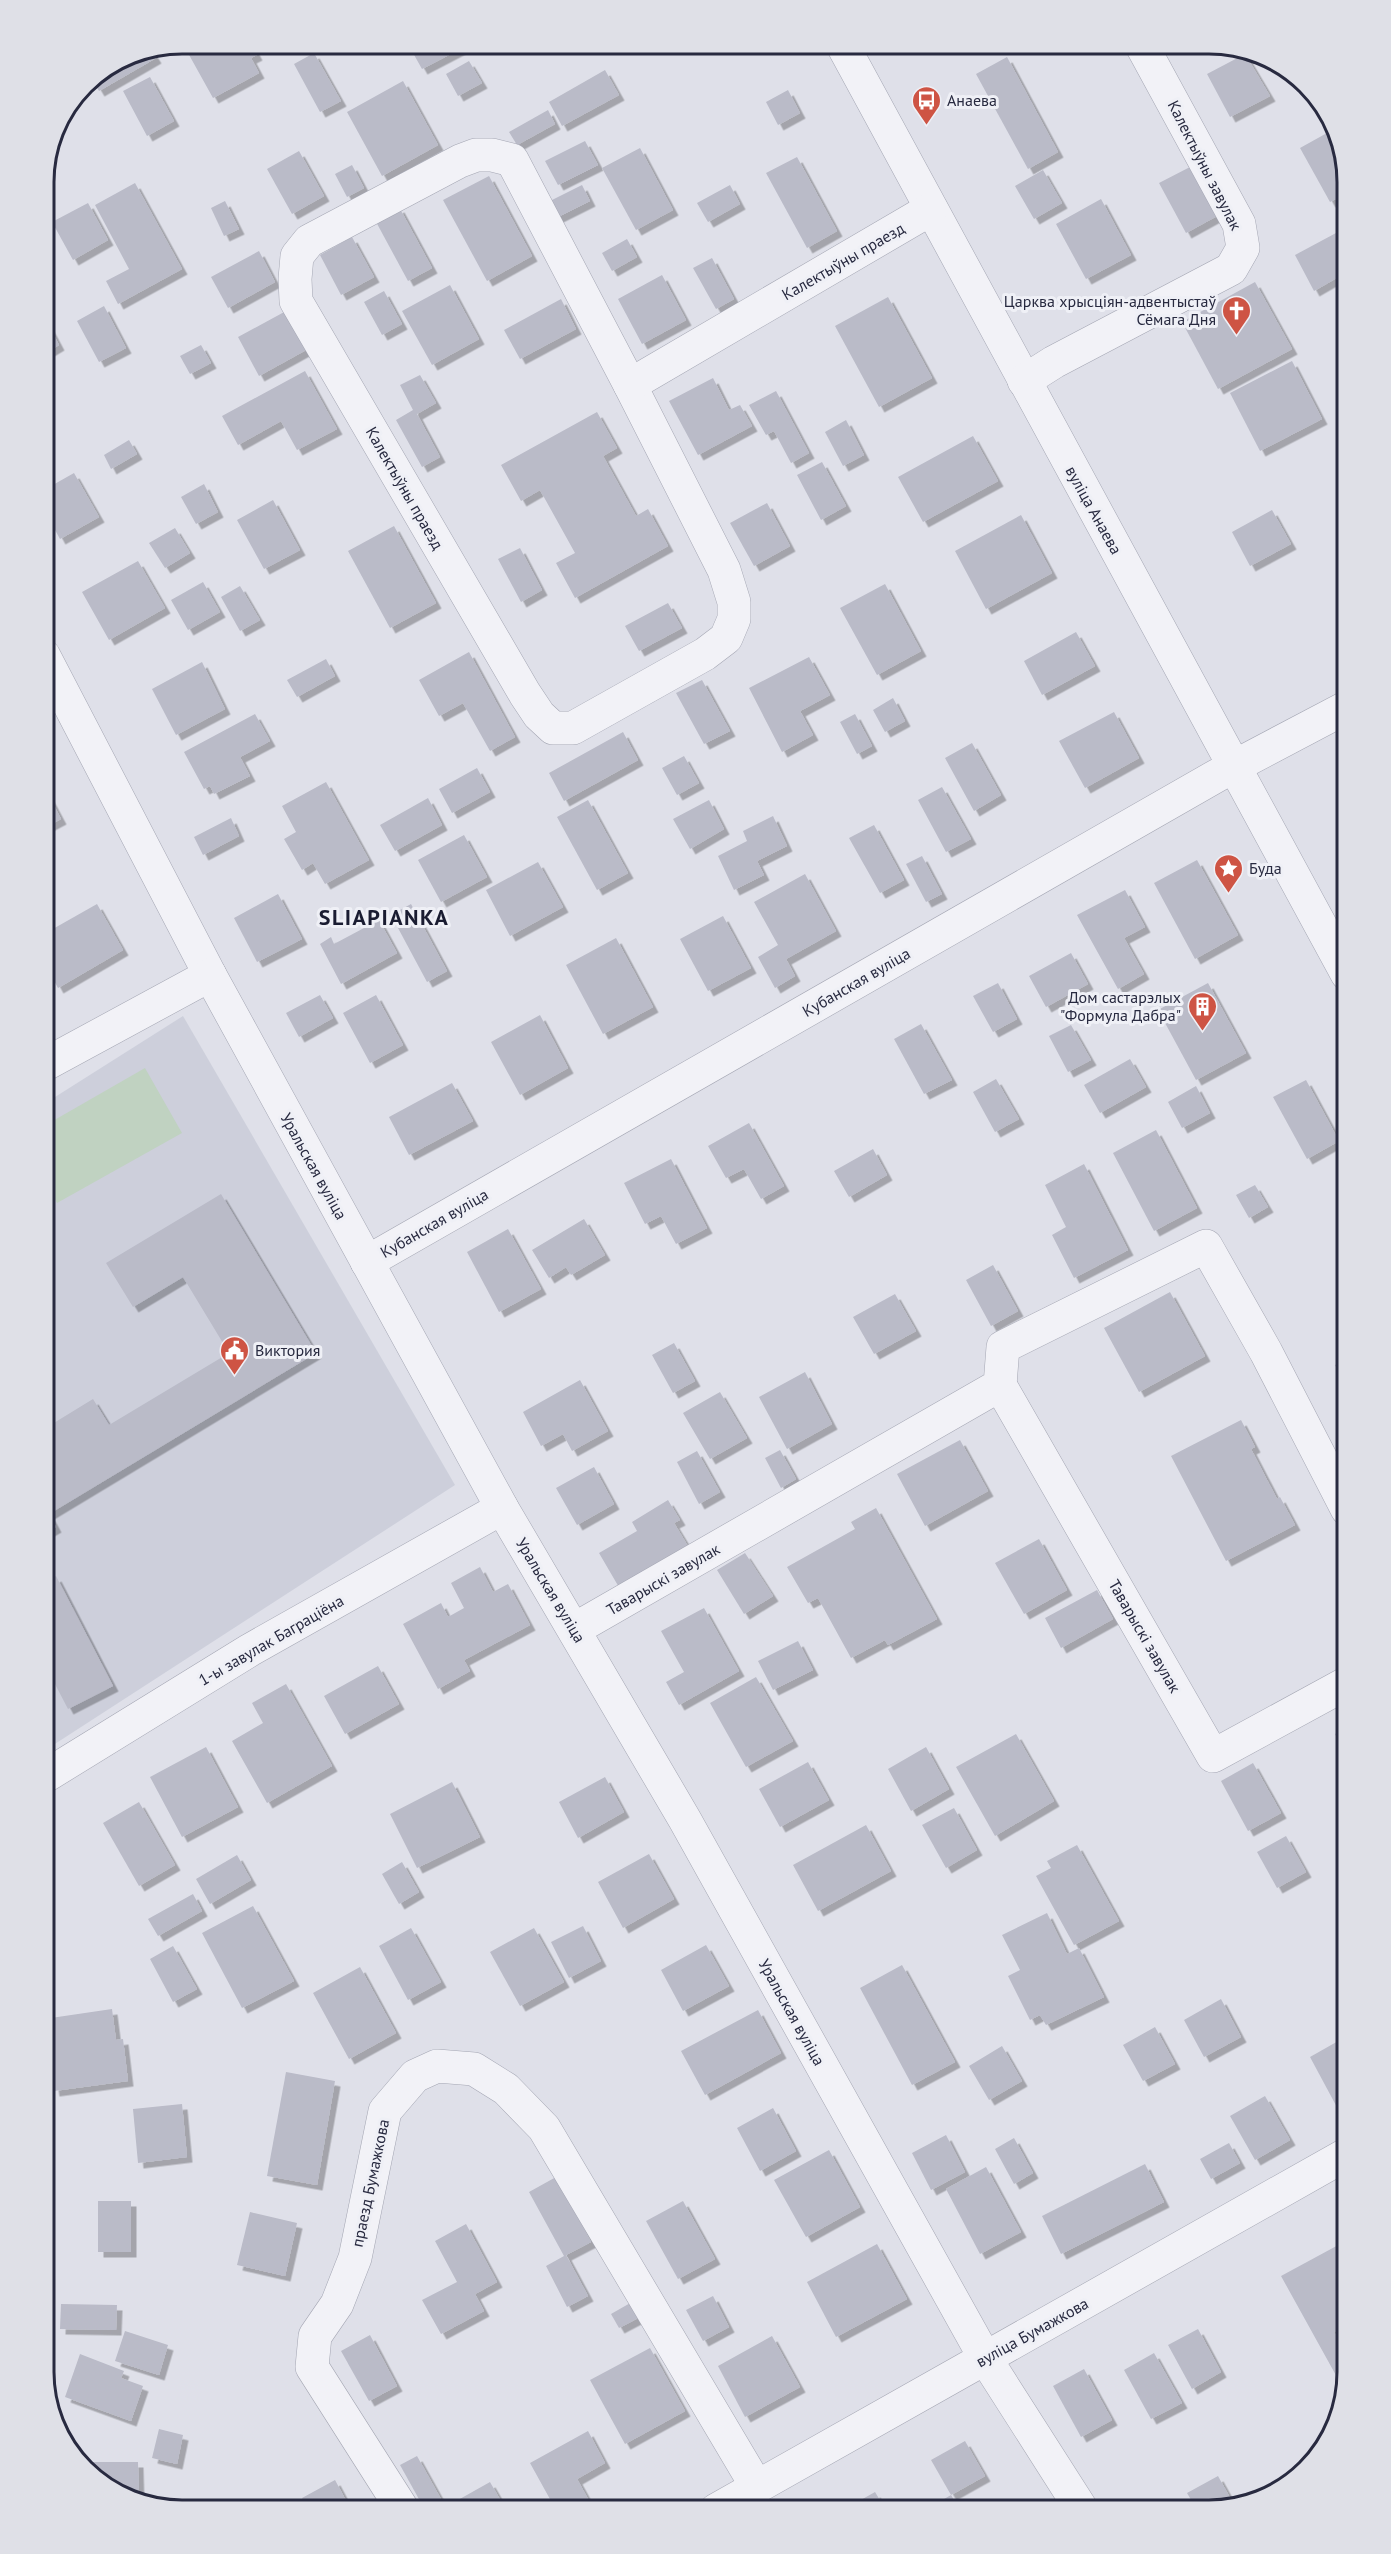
<svg xmlns="http://www.w3.org/2000/svg" width="1391" height="2554" font-family="'PT Sans',sans-serif">
<defs>
<filter id="shadow"><feDropShadow dx="5.5" dy="5.5" stdDeviation="0" flood-color="#0004"/></filter>
</defs>
<rect width="100%" height="100%" fill="#dfe0e9"/>
<!-- built -->
<polygon fill="#cdcfdb" points="183,1016 455,1485 44,1751 44,1104"/>
<!-- green -->
<polygon fill="#c0d2c1" points="145,1068 182,1133 57,1203 44,1179 44,1126"/>
<!-- building -->
<g fill="#babbc8" filter="url(#shadow)">
<polygon points="183,44 251,44 257,55 251,58 259,73 213,98"/>
<polygon points="408,44 470,44 422,69"/>
<polygon points="151,50 156,58 99,91 92,79 130,54"/>
<polygon points="314,53 341,101 320,112 294,64"/>
<polygon points="1245,54 1270,96 1230,117 1207,74"/>
<polygon points="1007,57 1058,152 1028,169 976,74"/>
<polygon points="469,61 482,83 458,96 446,74"/>
<polygon points="605,70 619,95 562,126 549,102"/>
<polygon points="150,77 174,121 147,136 123,91"/>
<polygon points="403,81 438,145 382,176 347,112"/>
<polygon points="788,90 800,113 778,125 766,102"/>
<polygon points="548,110 555,124 517,145 509,132"/>
<polygon points="1336,128 1348,182 1347,193 1330,202 1300,148"/>
<polygon points="585,141 598,165 558,185 545,161"/>
<polygon points="640,148 673,210 636,230 602,168"/>
<polygon points="299,151 324,196 292,214 267,169"/>
<polygon points="797,157 837,231 807,248 766,173"/>
<polygon points="352,165 364,188 347,197 335,174"/>
<polygon points="1190,167 1217,216 1186,233 1159,183"/>
<polygon points="1043,170 1062,203 1034,219 1015,186"/>
<polygon points="489,176 532,256 487,281 443,200"/>
<polygon points="135,183 182,269 118,304 106,281 129,269 95,205"/>
<polygon points="582,185 590,201 556,218 548,202"/>
<polygon points="730,185 740,204 708,222 697,203"/>
<polygon points="1101,199 1131,255 1086,279 1056,224"/>
<polygon points="225,201 239,229 224,236 211,208"/>
<polygon points="88,203 108,240 73,260 52,222"/>
<polygon points="399,207 432,268 408,281 375,220"/>
<polygon points="1336,233 1347,254 1347,272 1314,291 1295,255"/>
<polygon points="352,237 374,277 341,295 320,255"/>
<polygon points="627,239 637,257 612,271 602,253"/>
<polygon points="259,251 275,282 228,308 211,277"/>
<polygon points="712,258 734,299 716,309 693,268"/>
<polygon points="662,275 686,320 642,344 618,299"/>
<polygon points="1255,282 1292,349 1218,389 1182,322"/>
<polygon points="450,285 479,339 432,365 402,311"/>
<polygon points="384,291 402,324 382,335 364,302"/>
<polygon points="888,297 932,378 879,407 835,326"/>
<polygon points="561,299 576,329 520,359 504,330"/>
<polygon points="104,306 126,348 99,362 77,321"/>
<polygon points="286,311 306,350 259,376 238,337"/>
<polygon points="44,317 59,345 44,354"/>
<polygon points="201,345 211,363 190,374 180,356"/>
<polygon points="1292,361 1322,419 1260,451 1230,393"/>
<polygon points="305,371 337,429 297,450 281,421 238,445 222,416"/>
<polygon points="420,375 436,403 417,414 440,457 422,467 396,420 413,410 400,385"/>
<polygon points="713,378 729,410 740,405 752,426 698,455 669,401"/>
<polygon points="776,391 809,453 791,463 774,431 766,435 749,405"/>
<polygon points="597,412 617,448 603,456 636,516 648,509 668,546 575,598 556,563 575,553 540,490 521,501 501,465"/>
<polygon points="846,420 864,455 843,466 825,432"/>
<polygon points="973,436 998,481 923,522 898,477"/>
<polygon points="129,440 137,454 111,469 104,455"/>
<polygon points="822,462 846,506 821,520 797,475"/>
<polygon points="74,473 99,517 60,539 44,510 44,490"/>
<polygon points="204,484 218,512 196,524 181,497"/>
<polygon points="273,500 300,550 264,569 237,520"/>
<polygon points="767,503 790,546 754,566 730,523"/>
<polygon points="1272,510 1291,544 1250,566 1232,532"/>
<polygon points="1021,515 1052,573 986,609 955,551"/>
<polygon points="394,526 436,603 390,628 348,551"/>
<polygon points="175,528 190,553 165,568 149,543"/>
<polygon points="520,548 542,590 521,602 498,559"/>
<polygon points="138,561 165,608 109,640 82,592"/>
<polygon points="1347,579 1347,605 1337,585"/>
<polygon points="203,582 220,612 188,630 171,600"/>
<polygon points="885,584 921,651 877,675 840,608"/>
<polygon points="240,586 260,620 240,631 221,597"/>
<polygon points="668,603 682,628 639,651 625,626"/>
<polygon points="1076,632 1095,666 1042,695 1024,661"/>
<polygon points="469,652 515,737 490,751 463,703 439,716 419,680"/>
<polygon points="809,657 830,695 800,711 813,735 782,752 749,688"/>
<polygon points="326,659 335,676 297,697 287,680"/>
<polygon points="202,662 225,709 176,735 152,689"/>
<polygon points="702,680 730,731 704,744 676,693"/>
<polygon points="893,698 905,721 885,732 873,710"/>
<polygon points="1114,712 1139,758 1085,788 1059,741"/>
<polygon points="255,714 270,741 240,757 250,776 214,794 210,786 204,789 184,752"/>
<polygon points="855,714 872,746 857,754 840,722"/>
<polygon points="623,732 638,760 564,801 549,773"/>
<polygon points="972,743 1001,795 974,811 945,758"/>
<polygon points="684,756 699,783 677,795 662,768"/>
<polygon points="477,768 490,792 452,813 439,789"/>
<polygon points="326,782 369,860 325,884 313,863 302,870 284,839 296,832 282,806"/>
<polygon points="44,787 61,819 44,828"/>
<polygon points="942,787 971,839 946,852 918,800"/>
<polygon points="428,798 442,825 395,851 380,825"/>
<polygon points="588,800 628,873 597,890 557,817"/>
<polygon points="709,800 724,829 690,849 673,819"/>
<polygon points="773,816 787,846 757,861 764,875 734,890 718,856 747,841 743,831"/>
<polygon points="231,818 239,836 203,855 194,837"/>
<polygon points="874,825 904,880 880,893 849,838"/>
<polygon points="464,835 487,877 441,902 418,860"/>
<polygon points="922,856 942,894 926,902 906,864"/>
<polygon points="1197,860 1238,935 1195,959 1154,883"/>
<polygon points="538,862 563,907 510,936 486,890"/>
<polygon points="805,874 836,931 786,959 795,976 775,988 758,957 778,945 754,902"/>
<polygon points="1125,890 1145,927 1124,938 1144,974 1118,989 1077,915"/>
<polygon points="278,894 302,939 257,962 234,918"/>
<polygon points="97,904 123,950 58,988 44,962 44,934"/>
<polygon points="411,904 447,971 427,982 391,915"/>
<polygon points="723,916 751,968 708,991 680,939"/>
<polygon points="379,920 397,953 341,984 320,944 331,937 334,944"/>
<polygon points="616,938 653,1007 603,1034 566,965"/>
<polygon points="1071,953 1088,984 1046,1007 1029,976"/>
<polygon points="998,983 1017,1019 993,1032 973,996"/>
<polygon points="1208,983 1246,1053 1196,1080 1158,1010"/>
<polygon points="320,995 333,1018 299,1037 286,1013"/>
<polygon points="376,995 403,1045 370,1063 343,1013"/>
<polygon points="540,1015 568,1068 520,1095 491,1042"/>
<polygon points="921,1024 952,1080 924,1094 894,1039"/>
<polygon points="1071,1025 1091,1060 1068,1072 1049,1036"/>
<polygon points="1130,1059 1146,1087 1100,1113 1084,1085"/>
<polygon points="996,1079 1019,1119 995,1132 973,1092"/>
<polygon points="1306,1080 1339,1141 1307,1159 1273,1097"/>
<polygon points="452,1083 473,1121 409,1155 389,1117"/>
<polygon points="1196,1086 1210,1113 1182,1128 1168,1102"/>
<polygon points="749,1123 784,1186 761,1199 744,1169 726,1178 708,1146"/>
<polygon points="1156,1130 1197,1208 1154,1231 1113,1153"/>
<polygon points="873,1149 887,1175 849,1197 834,1171"/>
<polygon points="671,1159 707,1228 676,1244 661,1216 645,1224 624,1183"/>
<polygon points="1084,1164 1128,1250 1074,1278 1052,1235 1066,1227 1045,1185"/>
<polygon points="1255,1185 1268,1207 1249,1218 1236,1195"/>
<polygon points="221,1194 316,1353 49,1514 56,1527 44,1534 44,1429 93,1399 109,1425 229,1353 183,1277 133,1307 106,1263"/>
<polygon points="584,1219 605,1255 571,1275 566,1267 549,1278 532,1250"/>
<polygon points="508,1229 541,1289 499,1312 467,1252"/>
<polygon points="993,1265 1018,1311 991,1326 966,1280"/>
<polygon points="1170,1292 1205,1356 1139,1392 1104,1328"/>
<polygon points="895,1294 916,1331 874,1354 853,1317"/>
<polygon points="674,1343 695,1381 673,1393 652,1355"/>
<polygon points="1347,1359 1347,1389 1335,1365"/>
<polygon points="805,1372 832,1424 787,1449 759,1397"/>
<polygon points="580,1380 608,1431 572,1451 563,1434 541,1446 523,1412"/>
<polygon points="720,1392 747,1438 710,1459 683,1413"/>
<polygon points="1241,1420 1255,1447 1251,1449 1277,1499 1280,1497 1295,1525 1226,1561 1171,1456"/>
<polygon points="960,1440 988,1491 925,1526 897,1474"/>
<polygon points="780,1450 796,1479 781,1488 765,1458"/>
<polygon points="697,1451 720,1492 699,1504 677,1462"/>
<polygon points="594,1467 614,1504 577,1525 556,1488"/>
<polygon points="668,1500 680,1520 674,1523 689,1548 620,1589 599,1553 637,1531 632,1522"/>
<polygon points="876,1508 937,1619 888,1645 885,1640 851,1658 818,1598 808,1603 787,1567 855,1529 851,1522"/>
<polygon points="1039,1539 1067,1590 1024,1614 995,1563"/>
<polygon points="745,1553 773,1596 744,1614 717,1570"/>
<polygon points="480,1567 493,1592 508,1584 530,1625 464,1660 470,1671 438,1689 403,1624 441,1603 448,1617 464,1608 451,1583"/>
<polygon points="56,1576 113,1686 68,1709 44,1663 44,1583"/>
<polygon points="1097,1590 1113,1619 1061,1648 1045,1618"/>
<polygon points="704,1608 739,1671 679,1705 666,1682 684,1672 661,1631"/>
<polygon points="798,1641 813,1670 773,1690 758,1661"/>
<polygon points="378,1666 399,1704 345,1734 324,1696"/>
<polygon points="756,1677 793,1741 746,1767 710,1703"/>
<polygon points="286,1684 332,1766 267,1803 232,1741 263,1723 252,1703"/>
<polygon points="1347,1727 1347,1758 1335,1734"/>
<polygon points="1016,1734 1054,1801 995,1836 956,1767"/>
<polygon points="206,1747 238,1807 182,1837 150,1777"/>
<polygon points="926,1747 949,1789 911,1811 888,1769"/>
<polygon points="808,1762 829,1800 780,1827 759,1789"/>
<polygon points="1253,1763 1281,1813 1248,1831 1221,1781"/>
<polygon points="605,1777 624,1812 578,1838 559,1802"/>
<polygon points="452,1782 480,1837 417,1868 390,1814"/>
<polygon points="139,1802 175,1865 139,1886 103,1823"/>
<polygon points="954,1808 977,1850 946,1868 922,1825"/>
<polygon points="866,1825 891,1871 818,1911 793,1865"/>
<polygon points="1286,1836 1306,1872 1277,1888 1257,1852"/>
<polygon points="1077,1845 1119,1921 1074,1945 1036,1876 1051,1868 1047,1861"/>
<polygon points="649,1854 674,1899 623,1928 598,1882"/>
<polygon points="237,1855 251,1880 210,1904 196,1879"/>
<polygon points="402,1862 419,1892 399,1904 382,1874"/>
<polygon points="193,1894 202,1911 158,1936 148,1919"/>
<polygon points="253,1906 294,1981 242,2008 202,1933"/>
<polygon points="1347,1908 1347,1922 1342,1911"/>
<polygon points="1047,1913 1067,1954 1079,1948 1104,1997 1046,2025 1040,2015 1030,2020 1008,1976 1020,1970 1002,1935"/>
<polygon points="583,1926 601,1961 569,1978 551,1942"/>
<polygon points="411,1928 441,1982 408,2000 379,1946"/>
<polygon points="534,1928 564,1982 520,2006 490,1952"/>
<polygon points="706,1945 729,1986 683,2011 661,1970"/>
<polygon points="173,1946 197,1989 173,2002 150,1959"/>
<polygon points="902,1965 955,2062 912,2085 860,1988"/>
<polygon points="360,1967 396,2033 349,2059 313,1993"/>
<polygon points="1221,1999 1241,2037 1204,2057 1184,2020"/>
<polygon points="112,2009 116,2040 123,2039 128,2081 54,2091 44,2019"/>
<polygon points="758,2010 781,2053 705,2095 681,2051"/>
<polygon points="1155,2027 1175,2064 1143,2081 1123,2045"/>
<polygon points="1347,2036 1347,2106 1339,2111 1310,2057"/>
<polygon points="1002,2046 1022,2081 989,2100 969,2066"/>
<polygon points="286,2072 335,2081 317,2185 267,2176"/>
<polygon points="1265,2096 1290,2140 1255,2160 1230,2116"/>
<polygon points="182,2104 187,2157 138,2163 133,2109"/>
<polygon points="773,2108 796,2151 760,2171 737,2128"/>
<polygon points="946,2135 965,2172 931,2190 912,2153"/>
<polygon points="1014,2138 1033,2173 1014,2184 995,2149"/>
<polygon points="1229,2143 1240,2163 1211,2179 1200,2159"/>
<polygon points="829,2150 860,2207 806,2237 774,2180"/>
<polygon points="1145,2164 1164,2202 1061,2254 1042,2216"/>
<polygon points="986,2167 1021,2232 980,2254 946,2189"/>
<polygon points="556,2177 591,2242 566,2255 588,2296 567,2307 546,2266 564,2256 529,2192"/>
<rect x="98" y="2201" width="33" height="51"/>
<polygon points="683,2201 715,2259 678,2279 646,2221"/>
<polygon points="250,2212 297,2223 285,2276 237,2265"/>
<polygon points="466,2224 497,2282 475,2294 484,2311 441,2334 422,2300 457,2282 435,2241"/>
<polygon points="1342,2243 1347,2253 1347,2324 1334,2332 1347,2355 1347,2372 1343,2388 1281,2276"/>
<polygon points="877,2244 907,2299 836,2337 807,2282"/>
<polygon points="713,2296 729,2327 703,2341 686,2310"/>
<polygon points="632,2302 640,2317 619,2328 611,2314"/>
<polygon points="61,2304 117,2305 116,2330 60,2329"/>
<polygon points="1198,2329 1221,2372 1192,2389 1168,2345"/>
<polygon points="125,2331 168,2345 159,2375 115,2361"/>
<polygon points="370,2335 397,2386 369,2401 341,2351"/>
<polygon points="772,2336 800,2387 745,2417 718,2366"/>
<polygon points="650,2348 685,2411 625,2444 590,2380"/>
<polygon points="1154,2353 1182,2403 1151,2419 1124,2370"/>
<polygon points="80,2354 124,2371 121,2378 143,2386 131,2421 65,2397"/>
<polygon points="1084,2369 1112,2420 1081,2437 1053,2386"/>
<polygon points="159,2429 183,2435 177,2464 152,2458"/>
<polygon points="588,2431 605,2463 577,2479 594,2510 556,2510 530,2463"/>
<polygon points="965,2441 985,2476 951,2495 931,2460"/>
<polygon points="417,2456 447,2510 425,2510 400,2465"/>
<polygon points="85,2462 138,2462 139,2498 105,2487"/>
<polygon points="1218,2476 1234,2505 1197,2510 1187,2493"/>
<polygon points="335,2480 351,2510 309,2510 302,2498"/>
<polygon points="490,2482 506,2510 464,2510 458,2500"/>
<polygon points="875,2492 886,2510 854,2510 852,2505"/>
<polygon points="951,2495 960,2510 925,2510"/>
</g>
<g fill="none" stroke-linecap="round" stroke-linejoin="round">
<defs>
<g id="minor">
<polyline points="842,44 1347,974"/>
<polygon points="476,155 492,155 512,160 630,385 724,570 734,602 734,619 726,638 705,654 573,728 553,728 539,715 525,694 296,301 295,279 297,256 309,241 460,161"/>
<polyline points="1024,381 1054,362 1231,269 1243,248 1239,224 1141,44"/>
<polyline points="630,385 931,209"/>
<polyline points="44,656 210,975 502,1508 685,1820 985,2358 1082,2510"/>
<polyline points="44,1065 210,975"/>
<polyline points="367,1262 1218,775 1347,707"/>
<polyline points="1000,1385 1213,1756 1347,1683"/>
<polyline points="575,1629 1000,1385 1003,1347 1206,1246 1266,1352 1347,1509"/>
<polyline points="44,1777 250,1650 502,1508"/>
<polyline points="403,2510 312,2367 315,2336 337,2304 355,2258 385,2111 415,2076 437,2066 474,2069 506,2089 544,2128 757,2487"/>
<polyline points="716,2510 1347,2154"/>
</g>
</defs>
<!-- minor casing -->
<use href="#minor" stroke="#a4a6b3" stroke-width="34"/>
<!-- minor -->
<use href="#minor" stroke="#f2f2f7" stroke-width="33"/>
</g>
<!-- icons -->
<defs>
<symbol id="bus-pin" viewBox="-11 -11 22 30"><path d="M0 17L-7.5 6A9.5 9.5 0 1 1 7.5 6Z" fill="#ce5444" stroke="#eff0f6"/><path d="M-5-6H5V4H4V6H2V4H-2V6H-4V4H-5ZM-3.5-4V0h7V-4ZM-3.5 1.2v1.5H-2V1.2ZM2 1.2v1.5H3.5V1.2Z" fill="#fff"/></symbol>
<symbol id="church-pin" viewBox="-11 -11 22 30"><path d="M0 17L-7.5 6A9.5 9.5 0 1 1 7.5 6Z" fill="#ce5444" stroke="#eff0f6"/><path d="M-1.2-6h2.4v3.5h3.3v2.4h-3.3V6h-2.4V-.1h-3.3v-2.4h3.3Z" fill="#fff"/></symbol>
<symbol id="sight-pin" viewBox="-11 -11 22 30"><path d="M0 17L-7.5 6A9.5 9.5 0 1 1 7.5 6Z" fill="#ce5444" stroke="#eff0f6"/><path d="M0-6L1.8-2.2L6-1.7L2.9 1.2L3.7 5.4L0 3.3L-3.7 5.4L-2.9 1.2L-6-1.7L-1.8-2.2Z" fill="#fff"/></symbol>
<symbol id="building-pin" viewBox="-11 -11 22 30"><path d="M0 17L-7.5 6A9.5 9.5 0 1 1 7.5 6Z" fill="#ce5444" stroke="#eff0f6"/><path d="M-4-6H4V6H1V3H-1V6H-4ZM-2.5-4.3h1.7v1.8h-1.7ZM.8-4.3h1.7v1.8H.8ZM-2.5-1h1.7V.8h-1.7ZM.8-1h1.7V.8H.8Z" fill="#fff"/></symbol>
<symbol id="civic-pin" viewBox="-11 -11 22 30"><path d="M0 17L-7.5 6A9.5 9.5 0 1 1 7.5 6Z" fill="#ce5444" stroke="#eff0f6"/><path d="M-.6-6.5H3V-4.5H.6V-3L4-1V1h2V6H-6V1h2V-1L-.6-3ZM-1.2 2.5V6h2.4V2.5Z" fill="#fff"/></symbol>
</defs>
<g fill-rule="evenodd">
<use href="#bus-pin" x="910" y="84" width="33" height="45"/>
<use href="#church-pin" x="1220" y="294" width="33" height="45"/>
<use href="#sight-pin" x="1212" y="852" width="33" height="45"/>
<use href="#building-pin" x="1186" y="990" width="33" height="45"/>
<use href="#civic-pin" x="218" y="1334" width="33" height="45"/>
</g>
<g text-anchor="middle" dominant-baseline="central" stroke-width="6" stroke-linejoin="round" paint-order="stroke">
<!-- poi labels -->
<g font-size="16" fill="#282a40" stroke="#eff0f6" text-anchor="start">
<text x="947" y="100">Анаева</text>
<text x="1216" y="301" text-anchor="end">Царква хрысціян-адвентыстаў<tspan x="1216" dy="18">Сёмага Дня</tspan></text>
<text x="1249" y="868">Буда</text>
<text x="1181" y="997" text-anchor="end">Дом састарэлых<tspan x="1181" dy="18">"Формула Дабра"</tspan></text>
<text x="255" y="1350">Виктория</text>
</g>
<!-- street labels -->
<g font-size="16" fill="#282a40" stroke="#eff0f6">
<text transform="translate(1205 165) rotate(63)">Калектыўны завулак</text>
<text transform="translate(843 261) rotate(-30)">Калектыўны праезд</text>
<text transform="translate(405 488) rotate(60)">Калектыўны праезд</text>
<text transform="translate(1094 510) rotate(61)">вуліца Анаева</text>
<text transform="translate(856 982) rotate(-30)">Кубанская вуліца</text>
<text transform="translate(314 1166) rotate(61)">Уральская вуліца</text>
<text transform="translate(434 1223) rotate(-30)">Кубанская вуліца</text>
<text transform="translate(663 1579) rotate(-30)">Таварыскі завулак</text>
<text transform="translate(551 1590) rotate(59)">Уральская вуліца</text>
<text transform="translate(1145 1636) rotate(60)">Таварыскі завулак</text>
<text transform="translate(271 1640) rotate(-30)">1-ы завулак Баграціёна</text>
<text transform="translate(792 2012) rotate(61)">Уральская вуліца</text>
<text transform="translate(370 2183) rotate(-78)">праезд Бумажкова</text>
<text transform="translate(1032 2332) rotate(-29)">вуліца Бумажкова</text>
</g>
<!-- district labels -->
<g font-size="22" font-weight="bold" letter-spacing="1.5" fill="#1a1c31" stroke="#eff0f6">
<text x="384" y="917">SLIAPIANKA</text>
</g>
</g>
<!-- crop -->
<path d="M0 0H1391V2554H0ZM182 54H1209A128 128 0 0 1 1337 182V2372A128 128 0 0 1 1209 2500H182A128 128 0 0 1 54 2372V182A128 128 0 0 1 182 54Z" fill="#dfe0e7" fill-rule="evenodd"/>
<path fill="none" stroke="#282a40" stroke-width="3" d="M182 54H1209A128 128 0 0 1 1337 182V2372A128 128 0 0 1 1209 2500H182A128 128 0 0 1 54 2372V182A128 128 0 0 1 182 54Z"/>
</svg>
